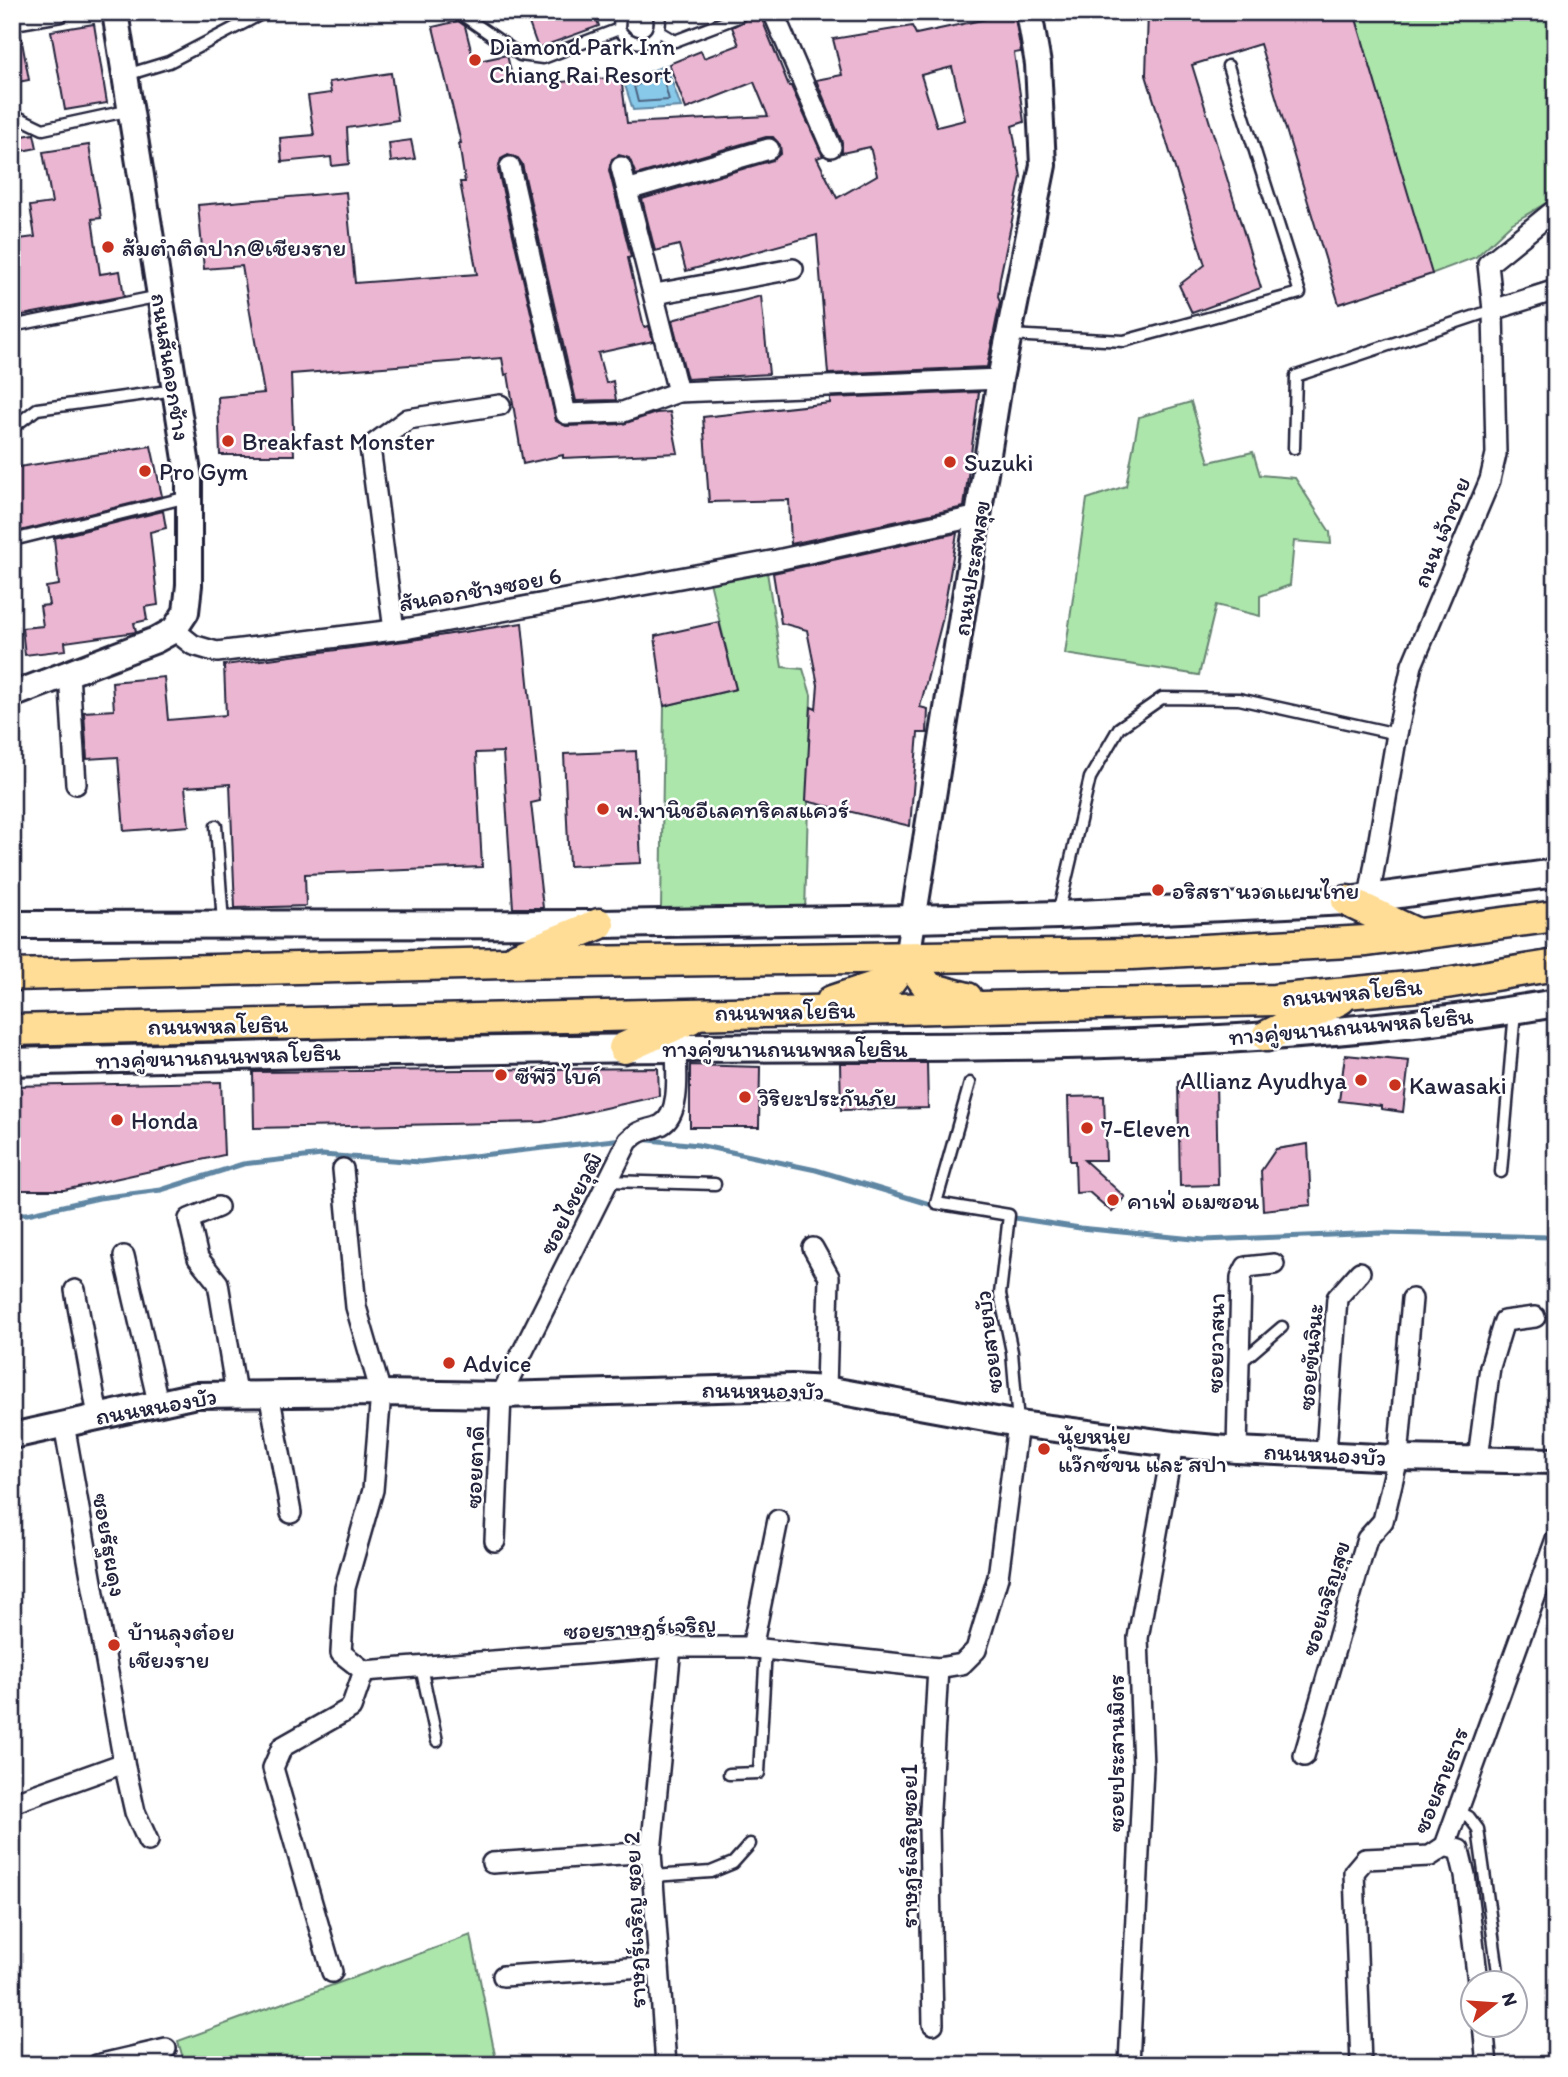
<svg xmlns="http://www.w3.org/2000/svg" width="1568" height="2077" font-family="Itim,'Playpen Sans Thai',sans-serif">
<rect width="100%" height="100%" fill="#fff"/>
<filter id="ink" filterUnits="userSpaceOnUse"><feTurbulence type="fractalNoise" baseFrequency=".0143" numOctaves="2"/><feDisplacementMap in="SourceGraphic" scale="14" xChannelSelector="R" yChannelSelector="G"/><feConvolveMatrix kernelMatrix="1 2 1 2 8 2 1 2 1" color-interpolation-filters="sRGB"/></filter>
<g filter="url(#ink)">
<!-- green -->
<g fill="#ace6ab" stroke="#678473" stroke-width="2">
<polygon points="1354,12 1556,12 1556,197 1511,224 1476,257 1431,274"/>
<polygon points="1191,402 1209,462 1253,452 1260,475 1295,478 1330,532 1331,544 1294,541 1290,585 1260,596 1260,616 1216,605 1199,675 1065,654 1087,499 1126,486 1139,417"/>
<polygon points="767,572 782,667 803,669 811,695 805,913 661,909 664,706 736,689 710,582"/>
<polygon points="471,1935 497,2065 185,2065 178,2041"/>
</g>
<!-- water -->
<polygon fill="#88c8e9" stroke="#5f86a3" stroke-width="2" points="666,65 681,107 633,110 624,82"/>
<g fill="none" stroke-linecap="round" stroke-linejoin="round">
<!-- shore -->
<polygon stroke="#4b6481" stroke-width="2" points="659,76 663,78 669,100 638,102 634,86"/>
<!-- stream -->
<g stroke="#5f86a3" stroke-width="5">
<polyline points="640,1139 698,1145 816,1170 936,1206"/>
<polyline points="12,1214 27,1214 99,1198 161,1190 243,1164 322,1155 420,1162 623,1139"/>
<polyline points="1008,1217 1080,1228 1204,1240 1381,1233 1550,1237 1556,1235"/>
</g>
</g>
<!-- building -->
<g fill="#ebb6d1" stroke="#22223b" stroke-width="2" fill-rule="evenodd">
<polygon points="525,12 594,12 599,26 538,48"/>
<path d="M744 12H759L789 86H791L823 156 817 158 837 198 877 175 870 147 842 153V142L816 80 842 75 833 39 912 26 916 34 1014 13 1021 52 1014 53 1024 122 1012 126 1021 177 1000 278 998 297 1000 302 987 367 828 374 817 235 686 271 679 245 655 251 642 199 773 160 781 153 780 145 773 137H766L636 175 629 158 619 155 612 159 609 170 631 257 628 258 644 327 649 326 653 341 598 353 606 383 613 381 616 400 576 401 522 164 518 158 508 155 501 159 498 170 556 421 566 426 623 424 656 413 670 412 678 453 563 458V455L523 464 508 374 505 375 502 358 291 374 294 455H220L218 397 264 393 242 266 204 269 198 205 346 192 355 283 477 274 460 182H465L459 143H461L433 27 458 21 465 26 474 62 507 55 514 84 545 73 549 83 621 77 627 123 768 116 754 82 686 109 669 64 701 51 704 58 739 45 732 27 744 21ZM952 67 965 120 937 127 921 75Z"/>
<polygon points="1148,12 1354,12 1432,274 1339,304 1260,44 1192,65 1261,288 1192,313 1179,285 1205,265 1146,75"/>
<polygon points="94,24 107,103 65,110 51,31"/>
<polygon points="20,31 29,80 12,83 12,32"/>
<polygon points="391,73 398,120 347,128 349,164 332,166 331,157 282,162 280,138 314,135 308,96 331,93 329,82"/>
<polygon points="34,134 37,148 12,153 12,138"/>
<polygon points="411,140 415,159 391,162 389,143"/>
<polygon points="89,145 101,218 92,219 100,274 120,271 124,296 12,317 12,240 35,237 30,206 52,203 43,152"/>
<polygon points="761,296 769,374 687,379 672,320"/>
<polygon points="979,392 964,507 791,544 789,500 709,502 703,417 830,403 830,398"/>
<polygon points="151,446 162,496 20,531 12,492 12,468"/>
<polygon points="163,511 166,528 150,532 158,605 145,607 147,620 134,623 136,632 65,642 66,650 25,655 22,628 43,626 40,606 49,605 46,587 59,585 54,538"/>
<polygon points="957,533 942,621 920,707 928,709 927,733 918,733 910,826 806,801 811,707 816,709 818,685 807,630 781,623 773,573"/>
<polygon points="719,622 736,689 664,706 655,636"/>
<polygon points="522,623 540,801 531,803 543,908 513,908 503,752 476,753 482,867 305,874 306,906 235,908 230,784 185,787 189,826 124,831 118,757 87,759 84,712 114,710 112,682 164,677 168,720 226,715 224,665 412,640"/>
<polygon points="636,751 641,863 569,866 564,754"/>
<polygon points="1345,1055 1409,1061 1403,1112 1381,1109 1381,1106 1339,1101"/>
<polygon points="840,1063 927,1063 928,1108 841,1110"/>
<polygon points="690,1065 760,1067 759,1127 690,1127"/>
<polygon points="658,1068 659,1096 542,1122 254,1128 253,1072"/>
<polygon points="1216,1080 1218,1185 1180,1186 1178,1081"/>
<polygon points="221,1082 224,1155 64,1190 12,1190 12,1086"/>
<polygon points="1104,1096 1106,1160 1084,1160 1125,1197 1112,1212 1089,1192 1076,1193 1075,1161 1070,1161 1068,1097"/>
<polygon points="1308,1144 1311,1205 1263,1210 1261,1171 1276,1149"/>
</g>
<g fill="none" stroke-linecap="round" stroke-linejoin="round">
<defs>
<g id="service">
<polyline points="458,12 520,55 543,58 619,29"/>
<path d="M620 12 619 29C635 55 668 41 658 12"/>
<polyline points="658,31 675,41 738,17"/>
<polyline points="126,75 169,62 265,12"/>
<polyline points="12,120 20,118 43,129 131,110"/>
<polyline points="12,326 160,296"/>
<polyline points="1009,335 1124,341 1300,293 1228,66"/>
<polyline points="12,428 37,409 175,390"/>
<polyline points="1294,448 1296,376 1493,310"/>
<polyline points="21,538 188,497"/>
<polyline points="216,826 223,923"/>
<polyline points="1058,914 1090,778 1119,728 1162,698 1239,699 1397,734"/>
<polyline points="970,1083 936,1203 1009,1215 1000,1294 1012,1352 1018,1423"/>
<polyline points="1501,1172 1515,1011"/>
<polyline points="608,1181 715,1184"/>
<polyline points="1240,1363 1282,1327"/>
<polyline points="421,1667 437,1741"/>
<polyline points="729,1774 759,1773 766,1649"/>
<polyline points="1458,1811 1469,1817 1478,1829 1499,1979"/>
<polyline points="653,1876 711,1872 733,1863 750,1844"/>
</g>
<g id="minor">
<polyline points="773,12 831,147"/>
<polyline points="12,20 59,12"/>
<polyline points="510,167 566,414 623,412 678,392 1000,379"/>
<polyline points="621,167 678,392"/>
<polyline points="627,190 769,149"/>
<polyline points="655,294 793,269"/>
<polyline points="1493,310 1556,290"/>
<polyline points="174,630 193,645 217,652 410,628 777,560 979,516"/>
<polyline points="394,630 370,447 408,419 500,405"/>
<polyline points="69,673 76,784"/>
<polyline points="1369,898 1397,734 1412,665 1490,480 1496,454 1493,310 1488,264 1556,209"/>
<polyline points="343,1169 356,1307 381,1393 373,1490 345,1588 341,1653 364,1671 671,1647 745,1647 938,1668 962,1664 976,1650 998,1577 1018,1424"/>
<polyline points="218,1207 189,1219 198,1258 218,1283 236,1393"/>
<polyline points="813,1248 829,1277 826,1389"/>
<polyline points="124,1256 158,1402"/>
<polyline points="75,1290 98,1416"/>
<polyline points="269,1393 291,1513"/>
<polyline points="1237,1450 1241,1277 1246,1267 1274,1264"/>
<polyline points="1326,1453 1337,1298 1360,1272"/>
<polyline points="1478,1458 1490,1367 1504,1321 1535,1317"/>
<path d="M495 1541 501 1395 628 1141C642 1127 646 1132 661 1125 682 1114 676 1068 676 1048"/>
<polyline points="752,1648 778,1520"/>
<polyline points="1304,1756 1367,1539 1383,1521 1398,1458 1412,1299"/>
<polyline points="124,1763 135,1812 148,1841"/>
<polyline points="12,1803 124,1763 64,1424"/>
<polyline points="1445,1846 1459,1850 1465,1875 1478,1982"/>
<polyline points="492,1863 651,1852"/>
<polyline points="332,1972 273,1768 282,1747 351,1708 364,1671"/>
<polyline points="503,1976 659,1966"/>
<polyline points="933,2024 929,1827 938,1668"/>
<polyline points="1483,2024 1487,2065"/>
<polyline points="97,2065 166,2049"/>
<polyline points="666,2065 651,1852 671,1647"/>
<polyline points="1129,2065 1143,1767 1138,1638 1173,1444"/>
<polyline points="1361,2065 1354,1872 1365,1859 1430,1856 1445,1846 1556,1539"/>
</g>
<g id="tertiary">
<polyline points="12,695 156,640 174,630 186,612 189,585 189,478 115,12"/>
<polyline points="907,958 1000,379 1043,165 1038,64 1029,12"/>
<polyline points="12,1436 196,1395 381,1393 501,1395 792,1387 826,1389 1018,1424 1173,1444 1237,1450 1398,1458 1556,1461"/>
</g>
<g id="secondary">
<polyline points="12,925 599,924 914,919 1058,915 1347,901 1556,873"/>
<path d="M12 1062C235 1056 457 1049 680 1048 972 1046 1267 1053 1556 1003"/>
</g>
<g id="primary">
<polyline points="1347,901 1417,934"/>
<polyline points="518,957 599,924"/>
<polyline points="907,958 929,988 967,998"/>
<polyline points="12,975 505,963 1132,954 1367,941 1556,916"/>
<polyline points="832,1001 889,982 907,958"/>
<polyline points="12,1030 1274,1000 1440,984 1556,965"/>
<polyline points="1267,1036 1340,999"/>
<polyline points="624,1048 691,1018"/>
</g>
</defs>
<!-- service casing -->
<use href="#service" stroke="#22223b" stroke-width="15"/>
<!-- minor casing -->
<use href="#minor" stroke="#22223b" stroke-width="24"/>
<!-- tertiary casing -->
<use href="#tertiary" stroke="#22223b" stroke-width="30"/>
<!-- secondary casing -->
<use href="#secondary" stroke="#22223b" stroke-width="32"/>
<!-- primary casing -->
<use href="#primary" stroke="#22223b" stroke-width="35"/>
<!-- service -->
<use href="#service" stroke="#fff" stroke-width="10"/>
<!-- minor -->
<use href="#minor" stroke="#fff" stroke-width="19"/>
<!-- tertiary -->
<use href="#tertiary" stroke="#fff" stroke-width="24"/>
<!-- secondary -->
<use href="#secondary" stroke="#fff" stroke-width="26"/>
<!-- primary -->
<use href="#primary" stroke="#ffdd96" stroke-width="30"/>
</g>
</g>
<!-- markers -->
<g fill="#c8321e" stroke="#fff" stroke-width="2.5">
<circle cx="475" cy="60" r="7"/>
<circle cx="108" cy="247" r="7"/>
<circle cx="228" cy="441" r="7"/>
<circle cx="950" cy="462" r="7"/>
<circle cx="145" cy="471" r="7"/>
<circle cx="603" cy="809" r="7"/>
<circle cx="1158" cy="890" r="7"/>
<circle cx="501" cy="1075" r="7"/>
<circle cx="1361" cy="1080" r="7"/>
<circle cx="1395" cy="1085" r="7"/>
<circle cx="745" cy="1097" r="7"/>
<circle cx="117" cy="1120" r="7"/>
<circle cx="1087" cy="1128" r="7"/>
<circle cx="1113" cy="1200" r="7"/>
<circle cx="449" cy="1363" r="7"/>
<circle cx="1044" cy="1449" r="7"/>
<circle cx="114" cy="1645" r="7"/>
</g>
<g text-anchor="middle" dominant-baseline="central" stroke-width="5" stroke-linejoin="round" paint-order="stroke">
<!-- poi labels -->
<g font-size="24" fill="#22223b" stroke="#fff" text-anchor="start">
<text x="489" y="46">Diamond Park Inn<tspan x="489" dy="28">Chiang Rai Resort</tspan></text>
<text x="122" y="247">ส้มตำติดปาก@เชียงราย</text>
<text x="242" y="441">Breakfast Monster</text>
<text x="964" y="462">Suzuki</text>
<text x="159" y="471">Pro Gym</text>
<text x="617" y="809">พ.พานิชอีเลคทริคสแควร์</text>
<text x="1172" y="890">อริสรา นวดแผนไทย</text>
<text x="515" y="1075">ซีพีวี ไบค์</text>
<text x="1347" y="1080" text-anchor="end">Allianz Ayudhya</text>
<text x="1409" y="1085">Kawasaki</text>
<text x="759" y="1097">วิริยะประกันภัย</text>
<text x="131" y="1120">Honda</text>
<text x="1101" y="1128">7-Eleven</text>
<text x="1127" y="1200">คาเฟ่ อเมซอน</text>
<text x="463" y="1363">Advice</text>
<text x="1058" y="1435">นุ้ยหนุ่ย<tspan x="1058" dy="28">แว๊กซ์ขน และ สปา</tspan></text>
<text x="128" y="1631">บ้านลุงต๋อย<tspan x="128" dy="28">เชียงราย</tspan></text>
</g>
<!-- street labels -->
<g font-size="24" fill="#22223b" stroke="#fff">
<text transform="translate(171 367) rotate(81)">ถนนสันคอกช้าง</text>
<text transform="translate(1441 532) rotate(-68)">ถนน เจ้าชาย</text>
<text transform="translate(971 568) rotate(-81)">ถนนประสพสุข</text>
<text transform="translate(480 589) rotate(-10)">สันคอกช้างซอย 6</text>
<text transform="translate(1352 992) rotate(-5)">ถนนพหลโยธิน</text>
<text transform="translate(785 1011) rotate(-1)">ถนนพหลโยธิน</text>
<text transform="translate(218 1025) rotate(-1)">ถนนพหลโยธิน</text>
<text transform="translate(1351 1026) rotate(-5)">ทางคู่ขนานถนนพหลโยธิน</text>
<text x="785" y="1048">ทางคู่ขนานถนนพหลโยธิน</text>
<text transform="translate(218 1056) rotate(-2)">ทางคู่ขนานถนนพหลโยธิน</text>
<text transform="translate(570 1203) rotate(-63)">ซอยไชยวุฒิ</text>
<text transform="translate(988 1342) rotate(-97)">ซอยสายบัว</text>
<text transform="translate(1215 1343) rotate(-89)">ซอยวาสนา</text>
<text transform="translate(1310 1357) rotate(-85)">ซอยขันจินะ</text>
<text transform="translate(763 1390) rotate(1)">ถนนหนองบัว</text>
<text transform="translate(156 1406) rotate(-10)">ถนนหนองบัว</text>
<text transform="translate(1325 1454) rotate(3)">ถนนหนองบัว</text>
<text transform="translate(474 1467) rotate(-88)">ซอยตาดี</text>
<text transform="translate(110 1545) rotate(80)">ซอยรัฐผดุง</text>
<text transform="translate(1325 1598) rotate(-73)">ซอยเจริญสุข</text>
<text transform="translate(640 1627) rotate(-3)">ซอยราษฎร์เจริญ</text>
<text transform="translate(1115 1753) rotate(-90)">ซอยประสานมิตร</text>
<text transform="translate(1440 1780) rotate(-68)">ซอยสายธาร</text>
<text transform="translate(908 1846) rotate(-90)">ราษฎร์เจริญซอย1</text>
<text transform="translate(634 1920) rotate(-92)">ราษฎร์เจริญ ซอย 2</text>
</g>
</g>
<!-- margin -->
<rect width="1568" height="2077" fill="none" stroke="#fff" stroke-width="42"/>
<rect x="21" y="21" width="1526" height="2035" fill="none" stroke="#22223b" stroke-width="2.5" filter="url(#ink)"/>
<!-- north arrow -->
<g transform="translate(1494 2004) rotate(73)"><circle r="33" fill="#ffffff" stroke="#a7a7b1" stroke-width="2"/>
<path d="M0-5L12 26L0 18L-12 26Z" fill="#c8321e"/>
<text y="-10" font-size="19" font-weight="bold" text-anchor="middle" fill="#22223b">N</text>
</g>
</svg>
